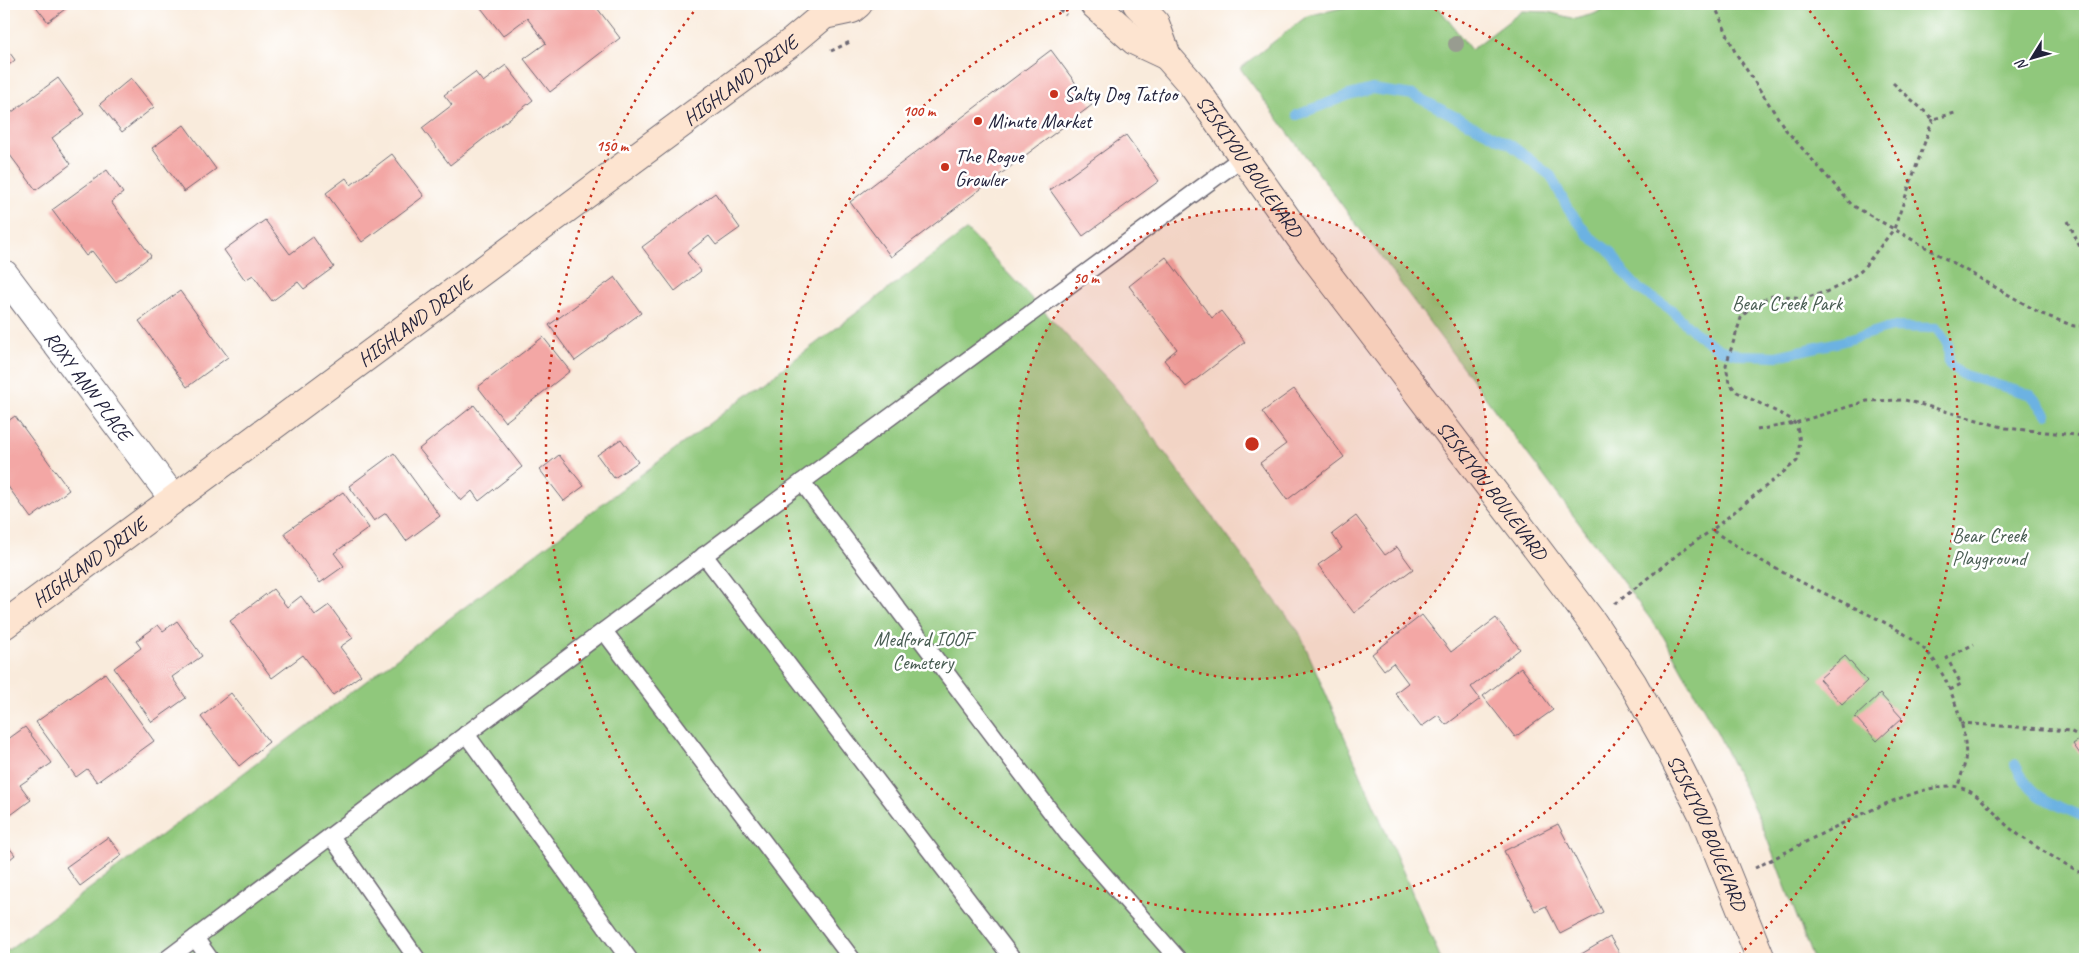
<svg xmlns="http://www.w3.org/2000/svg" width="2089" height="963" font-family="Caveat,sans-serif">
<rect width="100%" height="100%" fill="#fff"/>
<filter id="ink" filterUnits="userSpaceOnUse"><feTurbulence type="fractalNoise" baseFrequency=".02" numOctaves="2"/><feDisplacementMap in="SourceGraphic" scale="10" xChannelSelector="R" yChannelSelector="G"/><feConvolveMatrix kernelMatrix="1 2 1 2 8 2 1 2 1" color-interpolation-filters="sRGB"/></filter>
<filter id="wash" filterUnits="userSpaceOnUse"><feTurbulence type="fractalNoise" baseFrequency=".0096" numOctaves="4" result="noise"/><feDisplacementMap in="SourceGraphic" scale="20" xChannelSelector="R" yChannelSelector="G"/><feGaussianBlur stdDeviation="1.12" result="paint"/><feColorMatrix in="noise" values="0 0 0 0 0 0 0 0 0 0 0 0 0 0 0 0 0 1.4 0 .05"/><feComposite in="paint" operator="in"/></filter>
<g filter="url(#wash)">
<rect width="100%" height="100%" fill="#f9ebdc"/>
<!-- green -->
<g fill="#90c87c" stroke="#59755c">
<polygon points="1359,4 1436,4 1471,50 1522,11 1548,12 1575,19 1594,14 1613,4 2085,4 2085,959 1813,959 1761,823 1717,732 1663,636 1240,68 1307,16"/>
<polygon points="967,230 1116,388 1299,632 1441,959 4,959 4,953"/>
</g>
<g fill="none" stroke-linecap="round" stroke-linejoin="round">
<!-- stream -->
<g stroke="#6cb2e2" stroke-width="10">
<polyline points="1297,115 1349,95 1372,89 1413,95 1511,145 1551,176 1568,209 1589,236 1612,253 1624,273 1639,289 1669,308 1698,335 1719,349 1740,355 1777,356 1840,342 1891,327 1936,328 1948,344 1949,364 1961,374 2031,395 2047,414"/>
<path d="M2015 764C2034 803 2050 800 2085 818"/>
</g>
</g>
<g id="blocks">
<!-- building -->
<g fill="#f3a7a5">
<polygon points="34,4 68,4 69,6 48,22"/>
<polygon points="478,4 594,4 620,38 550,92 524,59 546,43 527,18 503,36"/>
<polygon points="4,45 15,60 4,69"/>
<polygon points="1051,50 1092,105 891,257 850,202"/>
<polygon points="506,65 533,100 450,165 422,128 452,105 444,95 475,72 483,82"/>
<polygon points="58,78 84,114 52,138 71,164 36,190 4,147 4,118"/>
<polygon points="131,78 154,107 122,132 100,104"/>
<polygon points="184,125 216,169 184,192 152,148"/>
<polygon points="1126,135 1159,181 1083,236 1050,190"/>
<polygon points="392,154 424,196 362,242 326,193 346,178 351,185"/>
<polygon points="107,170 123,193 111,202 151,256 116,282 92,251 86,256 52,210"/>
<polygon points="715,193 740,228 716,245 709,236 687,253 701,271 675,291 642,247"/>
<polygon points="265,220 290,254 313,237 334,267 304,289 298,282 272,301 253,275 245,280 224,250"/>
<polygon points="1166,257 1212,318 1221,311 1245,342 1186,387 1164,360 1177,349 1129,286"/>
<polygon points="615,277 641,313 575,361 549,325"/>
<polygon points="180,291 228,357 187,387 139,321"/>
<polygon points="543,337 570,371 505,422 478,387"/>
<polygon points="1294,389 1344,457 1287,500 1260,463 1286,444 1262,412"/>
<polygon points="474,405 522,467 479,501 472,491 461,501 419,449"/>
<polygon points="15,416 69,490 31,518 4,481 4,424"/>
<polygon points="621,439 638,462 614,478 597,455"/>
<polygon points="394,453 440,516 406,541 386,513 374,521 349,486"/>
<polygon points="559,455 584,486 564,501 540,470"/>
<polygon points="343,492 369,528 334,553 344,566 320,583 284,533"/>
<polygon points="1356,516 1385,555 1397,547 1413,569 1354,613 1318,565 1342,548 1332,534"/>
<polygon points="273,589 287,607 301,596 315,615 329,605 353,638 340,647 361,675 333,695 303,655 272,678 230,621"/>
<polygon points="1422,615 1451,652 1496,618 1520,649 1471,687 1480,699 1446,725 1438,715 1421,727 1395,693 1408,683 1393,663 1384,670 1372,654"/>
<polygon points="177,621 202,656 172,677 186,698 152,722 114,668 141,648 136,641 158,625 163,631"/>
<polygon points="1845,656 1867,681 1842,704 1819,679"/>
<polygon points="1521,667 1553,710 1515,737 1483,696"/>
<polygon points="105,673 154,741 97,782 87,769 76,777 36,722"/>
<polygon points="231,693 269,742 239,766 201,717"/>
<polygon points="1880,694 1902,718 1877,741 1855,717"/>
<polygon points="25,727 52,763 20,785 31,800 4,820 4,742"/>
<polygon points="2085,736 2085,761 2073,744"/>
<polygon points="1558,824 1603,912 1560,934 1546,906 1535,911 1504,851"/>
<polygon points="108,837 122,855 80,886 66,867"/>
<polygon points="4,841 15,855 4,864"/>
<polygon points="1610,937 1623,959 1573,959"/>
</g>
</g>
</g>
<g filter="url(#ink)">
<use href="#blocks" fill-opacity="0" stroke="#6d6873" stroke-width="1"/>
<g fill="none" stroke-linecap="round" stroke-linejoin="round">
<defs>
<g id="lane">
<polyline points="802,482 1067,833 1178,959"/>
<polyline points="704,555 1013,959"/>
<polyline points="604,631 852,959"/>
<polyline points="466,734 629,959"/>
<polyline points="331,836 417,959"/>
<polyline points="195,938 210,959"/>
<polyline points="167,959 802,482 1243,157"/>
</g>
<g id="street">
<path id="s1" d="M4 274 173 498"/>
</g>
<g id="secondary">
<polyline points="1094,4 1135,41 1167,56"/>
<path id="s2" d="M1137 4 1155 23 1167 56 1194 87 1311 253 1522 529 1593 623 1633 684 1669 748 1702 813 1761 959"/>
<path id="s3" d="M4 625 793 41 824 15 852 9 858 4"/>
</g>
</defs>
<!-- lane casing -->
<use href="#lane" stroke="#6d6873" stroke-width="19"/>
<!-- street casing -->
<use href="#street" stroke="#6d6873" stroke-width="30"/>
<!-- secondary casing -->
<use href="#secondary" stroke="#6d6873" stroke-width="30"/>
<!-- path -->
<g stroke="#6d6873" stroke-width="3" stroke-dasharray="4 4" stroke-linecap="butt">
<polyline points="1053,4 1066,15"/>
<polyline points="1714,4 1735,52 1786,130 1852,205 2042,314 2074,326 2085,326"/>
<polyline points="831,51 850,42"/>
<polyline points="1893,83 1933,119 1955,113"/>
<path d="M1933 119 1894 229 1861 271 1839 286 1826 292 1804 298 1775 295 1754 304 1741 318 1726 365 1729 383 1737 392 1791 419C1802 430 1800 446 1797 461L1712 530C1750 556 1790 577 1832 597 1862 612 1899 626 1924 649 1946 668 1970 733 1965 761 1964 769 1960 778 1958 786"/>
<polyline points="2068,221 2085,258"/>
<polyline points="1757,430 1795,423 1867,401 1905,400 2006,428 2085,436"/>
<polyline points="1615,604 1687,547 1712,530"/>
<polyline points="1950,690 1961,684 1947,658 1974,644"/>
<polyline points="1960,723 2070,731 2083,738"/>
<path d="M1755 868C1794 849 1920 777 1958 787 1981 792 1994 815 2011 829 2034 847 2060 861 2085 875"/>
</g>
<!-- lane -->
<use href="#lane" stroke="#fff" stroke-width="16"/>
<!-- street -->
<use href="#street" stroke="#fff" stroke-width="28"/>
<!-- secondary -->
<use href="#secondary" stroke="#fde4d0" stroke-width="28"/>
</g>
<!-- trees -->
<circle fill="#989c90" cx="1456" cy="44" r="8"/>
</g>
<!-- distance rings -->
<circle cx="1252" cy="444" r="235" fill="#c8321e" fill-opacity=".12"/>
<g fill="none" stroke="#c8321e" stroke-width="2.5" stroke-dasharray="2.5 5">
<circle cx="1252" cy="444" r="235"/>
<path d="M1421 4A471 471 0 1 1 1083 4"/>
<path d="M766 956A706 706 0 0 1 699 5M1805 5A706 706 0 0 1 1738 956"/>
</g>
<!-- markers -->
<g fill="#c8321e" stroke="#fff" stroke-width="2">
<circle cx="1054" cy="94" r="5"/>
<circle cx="978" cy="121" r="5"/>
<circle cx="945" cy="167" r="5"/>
</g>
<g text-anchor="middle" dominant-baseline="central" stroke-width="5" stroke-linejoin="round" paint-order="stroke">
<!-- street labels -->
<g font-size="20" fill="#22223b" stroke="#fff">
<text stroke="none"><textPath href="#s3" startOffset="916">HIGHLAND DRIVE</textPath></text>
<text stroke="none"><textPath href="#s2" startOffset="199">SISKIYOU BOULEVARD</textPath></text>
<text stroke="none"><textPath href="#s3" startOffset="511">HIGHLAND DRIVE</textPath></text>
<text stroke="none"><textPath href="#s1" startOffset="140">ROXY ANN PLACE</textPath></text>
<text stroke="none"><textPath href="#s2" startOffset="604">SISKIYOU BOULEVARD</textPath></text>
<text stroke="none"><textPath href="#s3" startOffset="106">HIGHLAND DRIVE</textPath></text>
<text stroke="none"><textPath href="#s2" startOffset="1010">SISKIYOU BOULEVARD</textPath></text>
</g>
<!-- poi labels -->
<g font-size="20" fill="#22223b" stroke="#fff" text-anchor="start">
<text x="1064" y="94">Salty Dog Tattoo</text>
<text x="988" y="121">Minute Market</text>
<text x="955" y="156">The Rogue<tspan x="955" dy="23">Growler</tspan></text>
</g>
<!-- park labels -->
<g font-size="20" fill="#485c52" stroke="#fff">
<text x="1787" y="303">Bear Creek Park</text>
<text x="1989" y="535">Bear Creek<tspan x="1989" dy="23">Playground</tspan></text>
<text x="923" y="639">Medford IOOF<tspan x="923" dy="23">Cemetery</tspan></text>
</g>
</g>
<circle cx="1252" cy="444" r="8" fill="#c8321e" stroke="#fff" stroke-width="2.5"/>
<g font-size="15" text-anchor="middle" font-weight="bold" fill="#c8321e" stroke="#fff" stroke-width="5" stroke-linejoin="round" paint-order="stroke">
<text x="919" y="116">100 m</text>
<text x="612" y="151">150 m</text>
<text x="1086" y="283">50 m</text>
</g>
<!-- margin -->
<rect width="2089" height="963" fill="none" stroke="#fff" stroke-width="20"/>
<!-- north arrow -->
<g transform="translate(2032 58) rotate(233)" stroke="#ffffff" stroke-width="4" paint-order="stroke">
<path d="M0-4L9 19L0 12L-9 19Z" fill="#22223b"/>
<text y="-8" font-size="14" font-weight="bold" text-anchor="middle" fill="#22223b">N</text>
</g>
</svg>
